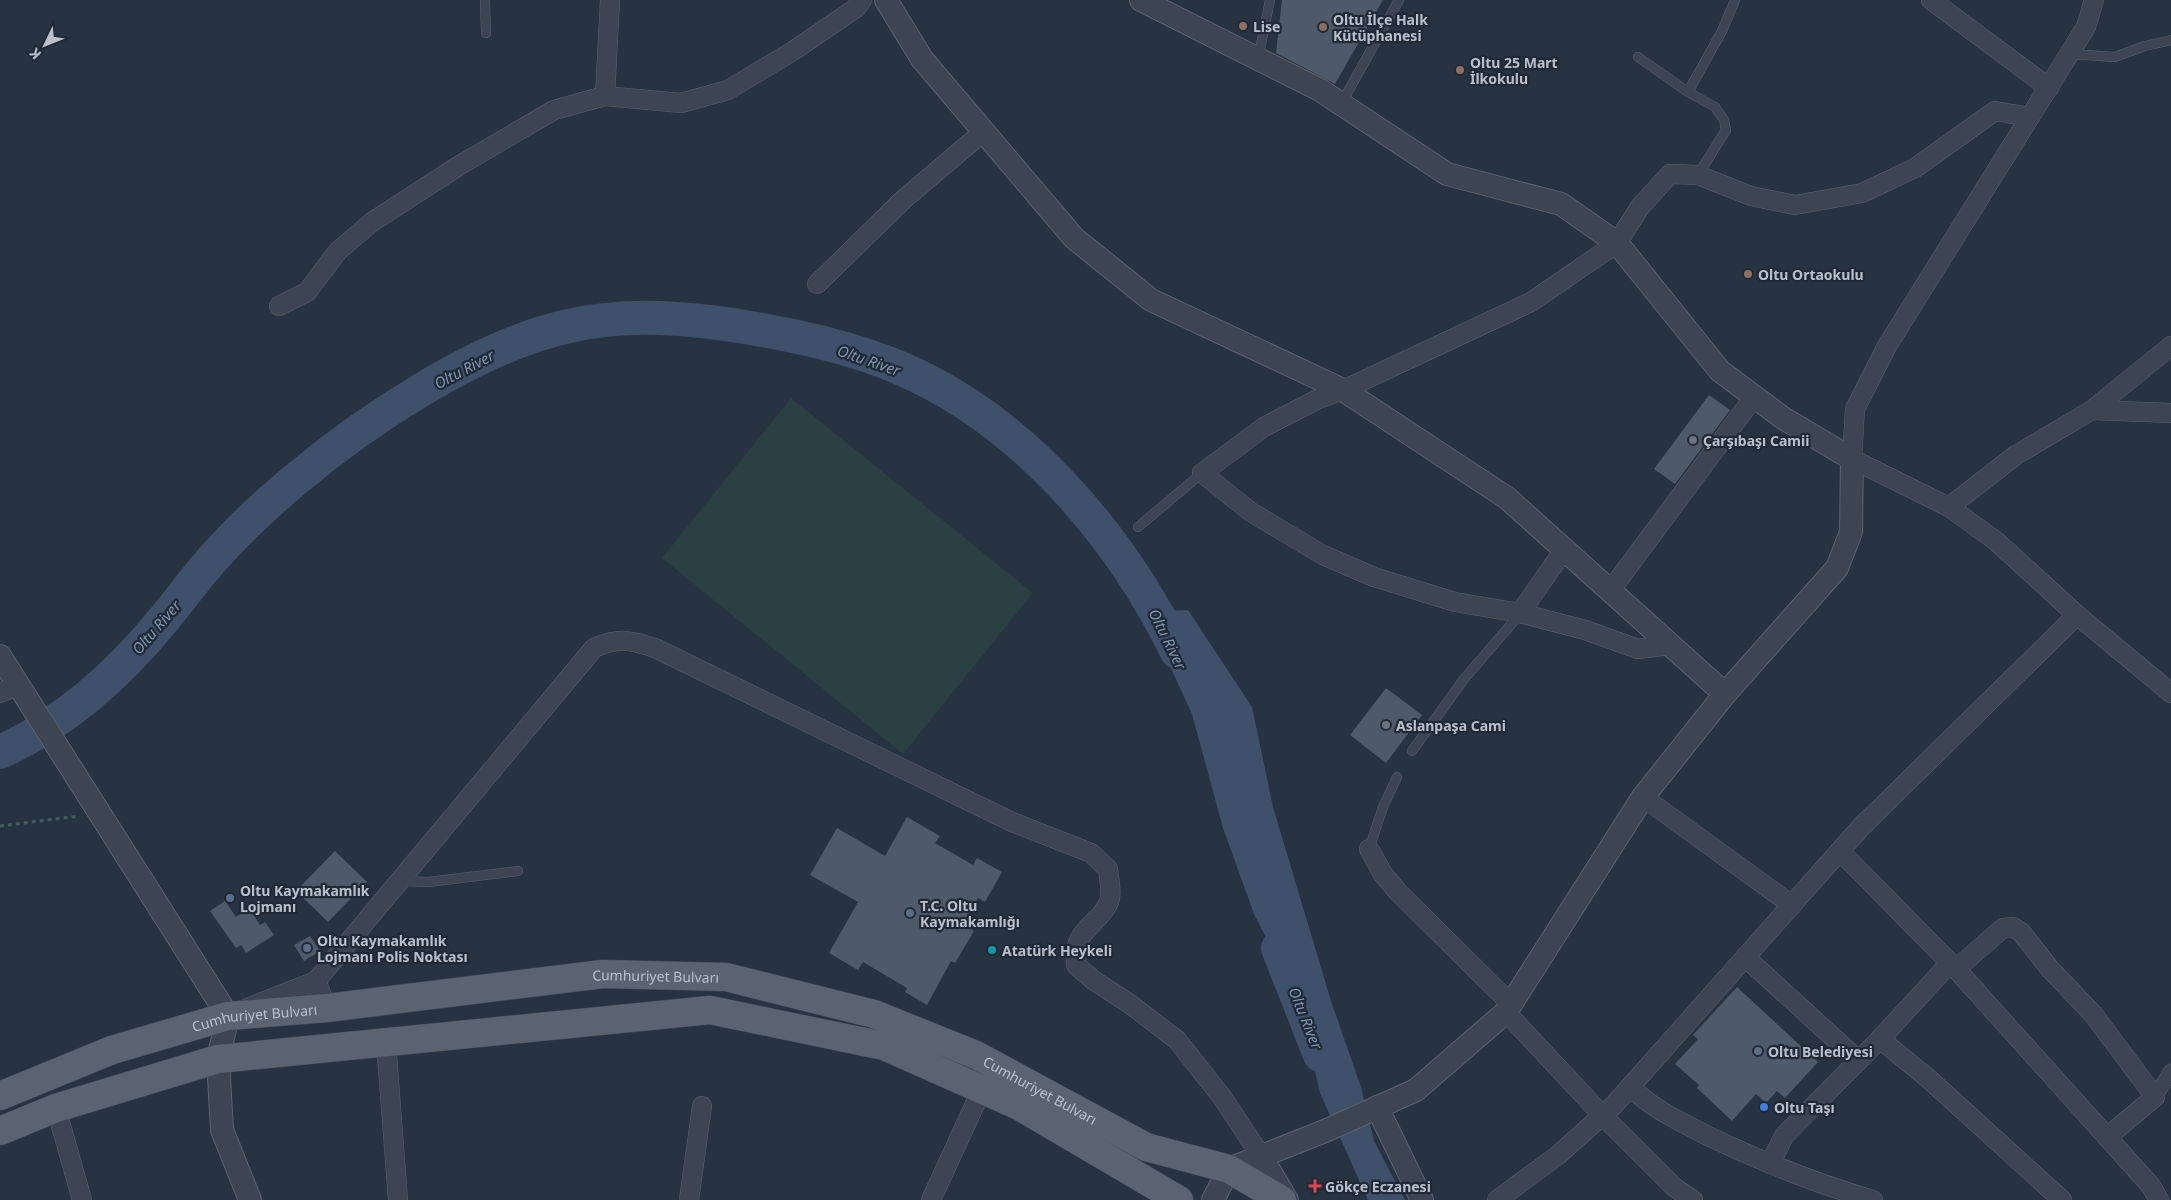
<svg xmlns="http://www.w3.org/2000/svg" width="2171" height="1200" font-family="'Noto Sans',sans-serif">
<rect width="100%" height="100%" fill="#283341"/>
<!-- green -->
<polygon fill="#2a4042" points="791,398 1033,593 903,754 662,558"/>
<!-- water -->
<polygon fill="#3e506a" points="1188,610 1252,707 1273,807 1331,1001 1361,1087 1374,1141 1405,1200 1368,1200 1320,1093 1299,1003 1254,914 1223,828 1192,714 1145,612"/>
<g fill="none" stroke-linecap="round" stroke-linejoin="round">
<!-- river -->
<g stroke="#3e506a" stroke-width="34">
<path d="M0 752C65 723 120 673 164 619 180 600 194 580 210 562 236 532 265 505 295 480 365 421 479 345 569 326 629 312 691 318 751 328 802 337 853 348 900 368 1022 420 1120 535 1177 652"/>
<polyline points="1278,948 1320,1055"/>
</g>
</g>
<!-- building -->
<g fill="#4e5a6a">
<polygon points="1282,0 1383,0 1335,84 1276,53"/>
<polygon points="1709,395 1730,410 1675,484 1654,469"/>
<polygon points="1386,688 1422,715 1386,763 1350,735"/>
<polygon points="907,817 940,836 935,843 973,865 977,858 1002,872 985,902 978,898 963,924 974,931 955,963 951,961 927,1005 905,992 907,988 863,962 858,970 829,953 858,902 810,875 837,828 885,856"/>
<polygon points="335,851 367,882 328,922 296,891"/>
<polygon points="225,901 236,917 249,908 260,925 265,922 274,935 246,953 241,945 236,948 210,911"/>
<polygon points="310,936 320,951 304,961 294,945"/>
<polygon points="1737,987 1818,1062 1785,1098 1777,1091 1766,1103 1756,1094 1732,1121 1697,1088 1699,1085 1675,1064 1698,1039 1693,1035"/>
</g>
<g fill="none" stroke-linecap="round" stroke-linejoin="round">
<defs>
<g id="service">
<polyline points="485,0 486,33"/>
<polyline points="2070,54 2115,57 2145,46 2171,40"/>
<polyline points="1638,57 1688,92 1715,107 1724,120 1726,130 1698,175"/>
<polyline points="1258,59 1270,0"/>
<polyline points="1688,92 1722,31 1735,0"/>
<polyline points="1341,104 1399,0"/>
<polyline points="1138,527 1202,473"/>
<polyline points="1412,751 1464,679 1520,614"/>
<polyline points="1369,849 1383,807 1397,777"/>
<polyline points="401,881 428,882 518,871"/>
</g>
<polyline id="pedestrian" points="2155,1097 2171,1071"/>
<g id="minor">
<polyline points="1931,0 2049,88"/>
<polyline points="2094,0 2086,27 1887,346 1855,409 1852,459 1949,507 1996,541 2077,615 2171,693"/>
<polyline points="605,96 610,0"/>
<polyline points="817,284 904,199 983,132"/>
<polyline points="279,306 307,292 338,251 372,222 460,165 554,110 605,96 681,103 728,90 793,51 856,8 862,0"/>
<polyline points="2092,410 2171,413"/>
<polyline points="1949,507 2016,455 2092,410 2171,346"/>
<polyline points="1610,591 1754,397"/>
<polyline points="1520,613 1564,550"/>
<polyline points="1670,645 1638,649 1585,630 1520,613 1455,602 1374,577 1323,555 1251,512 1202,473 1264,427 1318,399 1343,390 1531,302 1617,243 1640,207 1670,174 1698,175 1751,196 1795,205 1862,193 1915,168 1995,111 2030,117"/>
<polyline points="0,693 18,686"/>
<polyline points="1643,797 1792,905"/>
<polyline points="1369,849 1383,874 1398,892 1511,1004"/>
<polyline points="1840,851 1956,969 2151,1186 2159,1200"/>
<polyline points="1745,957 1858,1060"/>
<polyline points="1956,969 2003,928 2013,927 2021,932 2050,969 2093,1014 2155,1097 2107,1137"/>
<polyline points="247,1008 316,981"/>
<path d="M327 1008 316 981 594 648C619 637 630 640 655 648L1012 822 1091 853 1108 869C1109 879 1113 895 1108 904 1094 930 1073 928 1076 965L1093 980 1130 1004 1177 1040 1222 1097 1261 1156"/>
<polyline points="1506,1012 1602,1115 1674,1187 1693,1200"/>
<polyline points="1880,1039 1930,1080 2062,1200"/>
<polyline points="386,1042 398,1200"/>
<path d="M1630 1087C1654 1110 1681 1122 1710 1137 1763 1162 1817 1184 1873 1200"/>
<polyline points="56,1108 82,1200"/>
<polyline points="1770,1164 1784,1136 1880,1039 1950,963"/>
<polyline points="689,1200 702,1106"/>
<polyline points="931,1200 982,1089"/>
<polyline points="1497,1200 1557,1156 1613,1106 1861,827 2077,615"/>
</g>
<g id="tertiary">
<polyline points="886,0 922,59 1074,238 1151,300 1343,390 1507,498 1725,694"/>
<polyline points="1141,0 1320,90 1447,174 1561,204 1617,243 1720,371 1783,418 1852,459 1851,532 1837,568 1725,694 1643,797 1506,1012 1416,1090 1325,1131 1229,1169 1213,1200"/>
<polyline points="0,656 228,1016 218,1059 222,1130 250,1200"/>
<polyline points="1377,1107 1422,1200"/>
<polyline points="1261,1156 1287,1200"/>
</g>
<g id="primary">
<path id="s1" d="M0 1096 112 1050 228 1016 327 1008 603 974 726 977 874 1014 976 1055 1146 1147 1229 1169 1282 1200"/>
<polyline points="0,1131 56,1108 218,1059 710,1010 884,1046 1019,1106 1179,1200"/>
</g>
</defs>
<!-- service casing -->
<use href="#service" stroke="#5a636e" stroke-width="10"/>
<!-- pedestrian casing -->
<use href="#pedestrian" stroke="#5a636e" stroke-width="15"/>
<!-- minor casing -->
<use href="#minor" stroke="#5a636e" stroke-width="20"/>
<!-- tertiary casing -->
<use href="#tertiary" stroke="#5a636e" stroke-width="24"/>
<!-- primary casing -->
<use href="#primary" stroke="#454e5a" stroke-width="29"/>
<!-- path -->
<polyline stroke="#485c5f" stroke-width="3" stroke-dasharray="4 4" stroke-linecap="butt" points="0,826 79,816"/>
<!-- service -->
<use href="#service" stroke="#3c4551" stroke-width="9"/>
<!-- pedestrian -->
<use href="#pedestrian" stroke="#3c4551" stroke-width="14"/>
<!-- minor -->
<use href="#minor" stroke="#3c4551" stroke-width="19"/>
<!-- tertiary -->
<use href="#tertiary" stroke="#3c4551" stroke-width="22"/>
<!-- primary -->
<use href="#primary" stroke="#5a6471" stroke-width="28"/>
</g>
<!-- markers -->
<g fill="#8d6e63" stroke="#202a37" stroke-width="2">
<circle cx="1243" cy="26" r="5"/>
<circle cx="1323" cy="27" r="5"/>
<circle cx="1460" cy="70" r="5"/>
<circle cx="1748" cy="274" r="5"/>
</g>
<g fill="#6b7280" stroke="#202a37" stroke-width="2">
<circle cx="1693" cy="440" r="5"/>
<circle cx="1386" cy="725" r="5"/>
</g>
<g fill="#5c6f8a" stroke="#202a37" stroke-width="2">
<circle cx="230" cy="898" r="5"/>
<circle cx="910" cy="913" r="5"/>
<circle cx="307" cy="948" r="5"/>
<circle cx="1758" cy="1051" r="5"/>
</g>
<circle fill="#0f9aa8" stroke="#202a37" stroke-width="2" cx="992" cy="950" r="5"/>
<circle fill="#3f7fe0" stroke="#202a37" stroke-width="2" cx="1764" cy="1107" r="5"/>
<path fill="#e0444e" stroke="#202a37" stroke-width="2" d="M1312.5 1178.5h5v5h5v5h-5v5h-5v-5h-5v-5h5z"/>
<g text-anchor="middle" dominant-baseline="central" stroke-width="4.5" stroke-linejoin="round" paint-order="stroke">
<!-- poi labels -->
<g font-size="14" font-weight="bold" fill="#b9c0cb" stroke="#202a37" text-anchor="start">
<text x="1333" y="19">Oltu İlçe Halk<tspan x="1333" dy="16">Kütüphanesi</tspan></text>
<text x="1253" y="26">Lise</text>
<text x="1470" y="62">Oltu 25 Mart<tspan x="1470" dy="16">İlkokulu</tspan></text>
<text x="1758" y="274">Oltu Ortaokulu</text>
<text x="1703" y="440">Çarşıbaşı Camii</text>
<text x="1396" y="725">Aslanpaşa Cami</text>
<text x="240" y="890">Oltu Kaymakamlık<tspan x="240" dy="16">Lojmanı</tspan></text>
<text x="920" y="905">T.C. Oltu<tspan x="920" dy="16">Kaymakamlığı</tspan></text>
<text x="317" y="940">Oltu Kaymakamlık<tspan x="317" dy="16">Lojmanı Polis Noktası</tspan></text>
<text x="1002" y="950">Atatürk Heykeli</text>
<text x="1768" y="1051">Oltu Belediyesi</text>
<text x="1774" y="1107">Oltu Taşı</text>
<text x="1325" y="1186">Gökçe Eczanesi</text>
</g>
<!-- street labels -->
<g font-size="14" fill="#b9c0cb" stroke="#202a37">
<text stroke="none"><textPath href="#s1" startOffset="672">Cumhuriyet Bulvarı</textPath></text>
<text stroke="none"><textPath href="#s1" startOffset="268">Cumhuriyet Bulvarı</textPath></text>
<text stroke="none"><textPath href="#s1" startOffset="1078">Cumhuriyet Bulvarı</textPath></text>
</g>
<!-- water labels -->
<g font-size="15" font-style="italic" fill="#8196b2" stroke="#202a37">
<text transform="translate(869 360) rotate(19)">Oltu River</text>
<text transform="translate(464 369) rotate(-28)">Oltu River</text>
<text transform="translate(156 627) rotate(-49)">Oltu River</text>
<text transform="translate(1168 639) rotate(64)">Oltu River</text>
<text transform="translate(1306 1018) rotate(68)">Oltu River</text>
</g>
</g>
<!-- north arrow -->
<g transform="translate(45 45) rotate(227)" stroke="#202a37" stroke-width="4" paint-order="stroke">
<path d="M0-4L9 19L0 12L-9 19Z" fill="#b9c0cb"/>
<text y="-8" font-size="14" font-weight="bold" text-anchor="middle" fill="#b9c0cb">K</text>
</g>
</svg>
